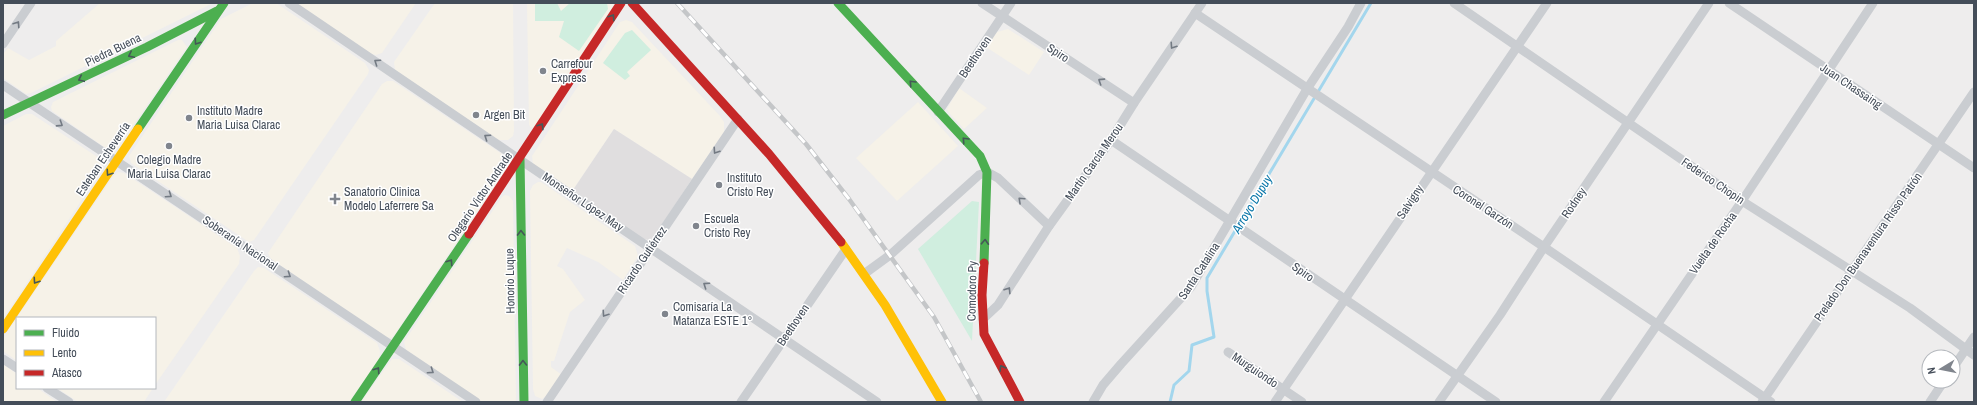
<svg xmlns="http://www.w3.org/2000/svg" width="1977" height="405" font-family="'Archivo Narrow',sans-serif">
<rect width="100%" height="100%" fill="#eeeded"/>
<!-- commercial -->
<g fill="#f6f2e8">
<polygon points="100,3 213,3 31,93 26,94 3,78 3,54 8,48 29,60 56,46 56,41"/>
<polygon points="253,3 276,3 365,63 369,70 368,74 254,240 249,242 131,163 129,156 221,19"/>
<polygon points="295,3 416,3 382,53 376,55 371,54"/>
<polygon points="435,3 513,3 514,131 513,136 508,140 498,140 395,70 394,62"/>
<polygon points="527,3 615,3 534,128 530,127 529,124"/>
<polygon points="626,20 632,22 720,116 724,122 724,132 692,179 614,129 573,190 533,165 532,156 620,22"/>
<polygon points="1008,29 1044,52 1029,75 986,47 997,32"/>
<polygon points="178,40 182,40 187,47 117,149 110,151 52,111 51,107 53,102"/>
<polygon points="387,81 393,81 505,156 509,164 393,337 390,338 384,336 271,259 268,253 382,84"/>
<polygon points="959,88 987,108 964,129 949,113 947,109"/>
<polygon points="918,102 958,146 897,201 856,158"/>
<polygon points="26,114 32,114 99,158 103,168 3,319 3,126"/>
<polygon points="118,172 124,173 237,248 240,256 239,264 155,385 155,318 17,318 17,361 3,351 3,338 114,175"/>
<polygon points="538,182 541,182 635,246 638,256 623,280 598,262 567,248 557,266 563,269 585,300 570,312 554,361 551,361 551,367 562,375 546,396 542,399 535,396 533,389 530,191 533,185"/>
<polygon points="505,195 509,196 513,201 516,402 482,402 406,350 404,342 502,197"/>
<polygon points="258,267 264,268 377,343 380,351 379,359 349,402 164,402 254,271"/>
<polygon points="392,359 399,359 463,402 361,402"/>
<polygon points="3,364 17,374 17,388 37,388 57,402 3,402"/>
<polygon points="57,388 153,388 144,402 78,402"/>
</g>
<!-- education -->
<polygon fill="#e0dedf" points="614,129 692,179 653,238 649,240 643,239 573,190"/>
<!-- green -->
<g fill="#d0eedf">
<polygon points="535,3 557,3 561,11 570,3 607,3 608,9 579,51 559,37 564,21 535,21"/>
<polygon points="632,30 651,50 627,72 630,76 625,80 603,63 625,33"/>
<polygon points="972,201 979,202 972,341 918,249"/>
</g>
<g fill="none" stroke-linecap="round" stroke-linejoin="round">
<!-- stream -->
<polyline stroke="#a3d6ed" stroke-width="3" points="1170,402 1174,385 1189,371 1192,345 1214,337 1207,291 1207,278 1371,3"/>
<!-- street -->
<g stroke="#cacdd1" stroke-width="9">
<polyline points="289,3 877,402"/>
<polyline points="982,3 1134,103"/>
<polyline points="1454,3 1742,201 1910,308 1974,355"/>
<polyline points="1729,3 1974,168"/>
<polyline points="1195,13 1544,247 1771,402"/>
<polyline points="3,44 31,3"/>
<polyline points="3,85 476,402"/>
<polyline points="938,112 1011,3"/>
<polyline points="1111,140 1496,402"/>
<polyline points="864,274 890,255 979,175 987,172 998,178 1049,226"/>
<polyline points="983,319 998,305 1049,226 1111,140 1134,103 1202,3"/>
<polyline points="1228,352 1302,402"/>
<polyline points="3,359 17,368"/>
<polyline points="1953,368 1974,337"/>
<polyline points="47,388 69,402"/>
<polyline points="547,402 738,119"/>
<polyline points="741,402 846,249"/>
<polyline points="1093,402 1103,385 1121,364 1191,287 1307,89 1348,27 1361,3"/>
<polyline points="1275,402 1547,3"/>
<polyline points="1439,402 1500,315 1544,247 1709,3"/>
<polyline points="1604,402 1742,201 1873,3"/>
<polyline points="1762,402 1974,92"/>
<polyline points="1930,402 1944,381"/>
</g>
<!-- fast -->
<g stroke="#4caf50" stroke-width="9">
<polyline points="838,3 980,156 987,172 984,263"/>
<polyline points="3,115 147,47 217,11"/>
<polyline points="138,129 224,3"/>
<polyline points="520,159 524,402"/>
<polyline points="355,402 469,234"/>
</g>
<!-- slow -->
<g stroke="#ffc107" stroke-width="9">
<polyline points="841,242 885,305 942,402"/>
<polyline points="3,329 138,129"/>
</g>
<!-- jam -->
<g stroke="#c62828" stroke-width="9">
<polyline points="632,3 769,154 841,242"/>
<polyline points="469,234 621,3"/>
<polyline points="984,263 982,295 984,334 1020,402"/>
</g>
<defs>
<polyline id="rail" points="677,3 806,144 849,199 934,317 981,402"/>
</defs>
<!-- rail casing -->
<use href="#rail" stroke="#c4c6c8" stroke-width="4.5"/>
<!-- rail -->
<use href="#rail" stroke="#fff" stroke-width="3" stroke-dasharray="9" stroke-linecap="butt"/>
</g>
<!-- one-way arrows -->
<defs><path id="oneway-chevron" d="M-2-3.5L2.5 0L-2 3.5" fill="none" stroke-width="1.6" stroke-linecap="round" stroke-linejoin="round"/></defs>
<g stroke="#455758">
<use href="#oneway-chevron" transform="translate(612 17) rotate(-57)"/>
<use href="#oneway-chevron" transform="translate(197 42) rotate(124)"/>
<use href="#oneway-chevron" transform="translate(131 55) rotate(154)"/>
<use href="#oneway-chevron" transform="translate(81 79) rotate(155)"/>
<use href="#oneway-chevron" transform="translate(912 83) rotate(-133)"/>
<use href="#oneway-chevron" transform="translate(541 126) rotate(-57)"/>
<use href="#oneway-chevron" transform="translate(965 140) rotate(-133)"/>
<use href="#oneway-chevron" transform="translate(109 173) rotate(124)"/>
<use href="#oneway-chevron" transform="translate(521 233) rotate(-91)"/>
<use href="#oneway-chevron" transform="translate(985 242) rotate(-87)"/>
<use href="#oneway-chevron" transform="translate(450 262) rotate(-56)"/>
<use href="#oneway-chevron" transform="translate(36 281) rotate(124)"/>
<use href="#oneway-chevron" transform="translate(523 363) rotate(-91)"/>
<use href="#oneway-chevron" transform="translate(1002 368) rotate(-120)"/>
<use href="#oneway-chevron" transform="translate(377 370) rotate(-56)"/>
</g>
<g stroke="#737a83">
<use href="#oneway-chevron" transform="translate(17 24) rotate(-56)"/>
<use href="#oneway-chevron" transform="translate(1173 46) rotate(124)"/>
<use href="#oneway-chevron" transform="translate(377 62) rotate(-146)"/>
<use href="#oneway-chevron" transform="translate(1101 81) rotate(-147)"/>
<use href="#oneway-chevron" transform="translate(60 124) rotate(33)"/>
<use href="#oneway-chevron" transform="translate(487 137) rotate(-146)"/>
<use href="#oneway-chevron" transform="translate(716 151) rotate(124)"/>
<use href="#oneway-chevron" transform="translate(169 195) rotate(34)"/>
<use href="#oneway-chevron" transform="translate(1021 200) rotate(-137)"/>
<use href="#oneway-chevron" transform="translate(288 275) rotate(34)"/>
<use href="#oneway-chevron" transform="translate(706 285) rotate(-146)"/>
<use href="#oneway-chevron" transform="translate(1008 290) rotate(-57)"/>
<use href="#oneway-chevron" transform="translate(605 314) rotate(124)"/>
<use href="#oneway-chevron" transform="translate(431 371) rotate(34)"/>
</g>
<!-- markers -->
<g fill="#80858d" stroke="#fff" stroke-width="1.5">
<circle cx="543" cy="71" r="4"/>
<circle cx="476" cy="115" r="4"/>
<circle cx="189" cy="118" r="4"/>
<circle cx="169" cy="146" r="4"/>
<circle cx="719" cy="185" r="4"/>
<path d="M333 193h4v4h4v4h-4v4h-4v-4h-4v-4h4z"/>
<circle cx="696" cy="226" r="4"/>
<circle cx="665" cy="314" r="4"/>
</g>
<g text-anchor="middle" dominant-baseline="central" stroke-width="3" stroke-linejoin="round" paint-order="stroke">
<!-- street labels -->
<g font-size="12" fill="#444d59" stroke="#fff">
<text transform="translate(113 50) rotate(-26)">Piedra Buena</text>
<text transform="translate(1058 53) rotate(33)">Spiro</text>
<text transform="translate(975 57) rotate(-56)">Beethoven</text>
<text transform="translate(1851 86) rotate(34)">Juan Chassaing</text>
<text transform="translate(103 159) rotate(-56)">Esteban Echeverría</text>
<text transform="translate(1094 162) rotate(-55)">Martín García Merou</text>
<text transform="translate(1713 181) rotate(34)">Federico Chopin</text>
<text transform="translate(480 197) rotate(-56)">Olegario Victor Andrade</text>
<text transform="translate(583 202) rotate(34)">Monseñor López May</text>
<text transform="translate(1410 202) rotate(-57)">Salvigny</text>
<text transform="translate(1574 203) rotate(-56)">Rodney</text>
<text transform="translate(1483 207) rotate(33)">Coronel Garzón</text>
<text transform="translate(240 243) rotate(34)">Soberanía Nacional</text>
<text transform="translate(1713 243) rotate(-55)">Vuelta de Rocha</text>
<text transform="translate(1868 247) rotate(-55)">Prelado Don Buenaventura Risso Patrón</text>
<text transform="translate(642 260) rotate(-56)">Ricardo Gutiérrez</text>
<text transform="translate(1199 271) rotate(-57)">Santa Catalina</text>
<text transform="translate(1303 272) rotate(35)">Spiro</text>
<text transform="translate(510 281) rotate(-91)">Honorio Luque</text>
<text transform="translate(972 291) rotate(-89)">Comodoro Py</text>
<text transform="translate(793 325) rotate(-56)">Beethoven</text>
<text transform="translate(1255 370) rotate(34)">Murguiondo</text>
</g>
<!-- poi labels -->
<g font-size="12" fill="#444d59" stroke="#fff" text-anchor="start">
<text x="551" y="64">Carrefour<tspan x="551" dy="14">Express</tspan></text>
<text x="197" y="111">Instituto Madre<tspan x="197" dy="14">Maria Luisa Clarac</tspan></text>
<text x="484" y="115">Argen Bit</text>
<text x="169" y="160" text-anchor="middle">Colegio Madre<tspan x="169" dy="14">Maria Luisa Clarac</tspan></text>
<text x="727" y="178">Instituto<tspan x="727" dy="14">Cristo Rey</tspan></text>
<text x="344" y="192">Sanatorio Clinica<tspan x="344" dy="14">Modelo Laferrere Sa</tspan></text>
<text x="704" y="219">Escuela<tspan x="704" dy="14">Cristo Rey</tspan></text>
<text x="673" y="307">Comisaría La<tspan x="673" dy="14">Matanza ESTE 1°</tspan></text>
</g>
<!-- water labels -->
<g font-size="13" font-style="italic" fill="#0976a8" stroke="#fff">
<text transform="translate(1252 204) rotate(-59)">Arroyo Dupuy</text>
</g>
</g>
<!-- border -->
<rect width="1977" height="405" fill="none" stroke="#444d59" stroke-width="8"/>
<!-- legend -->
<rect x="16" y="317" width="140" height="72" fill="#ffffff" stroke="#b4b8bd"/>
<rect x="24" y="330" width="20" height="6" fill="#4caf50" stroke="#b4b8bd"/>
<text x="52" y="337" font-size="12" fill="#444d59">Fluido</text>
<rect x="24" y="350" width="20" height="6" fill="#ffc107" stroke="#b4b8bd"/>
<text x="52" y="357" font-size="12" fill="#444d59">Lento</text>
<rect x="24" y="370" width="20" height="6" fill="#c62828" stroke="#b4b8bd"/>
<text x="52" y="377" font-size="12" fill="#444d59">Atasco</text>
<!-- north arrow -->
<g transform="translate(1941 369) rotate(260)"><circle r="19" fill="#ffffff" stroke="#b4b8bd"/>
<path d="M0-3L7 15L0 10L-7 15Z" fill="#80858d"/>
<text y="-6" font-size="11" font-weight="bold" text-anchor="middle" fill="#444d59">N</text>
</g>
</svg>
